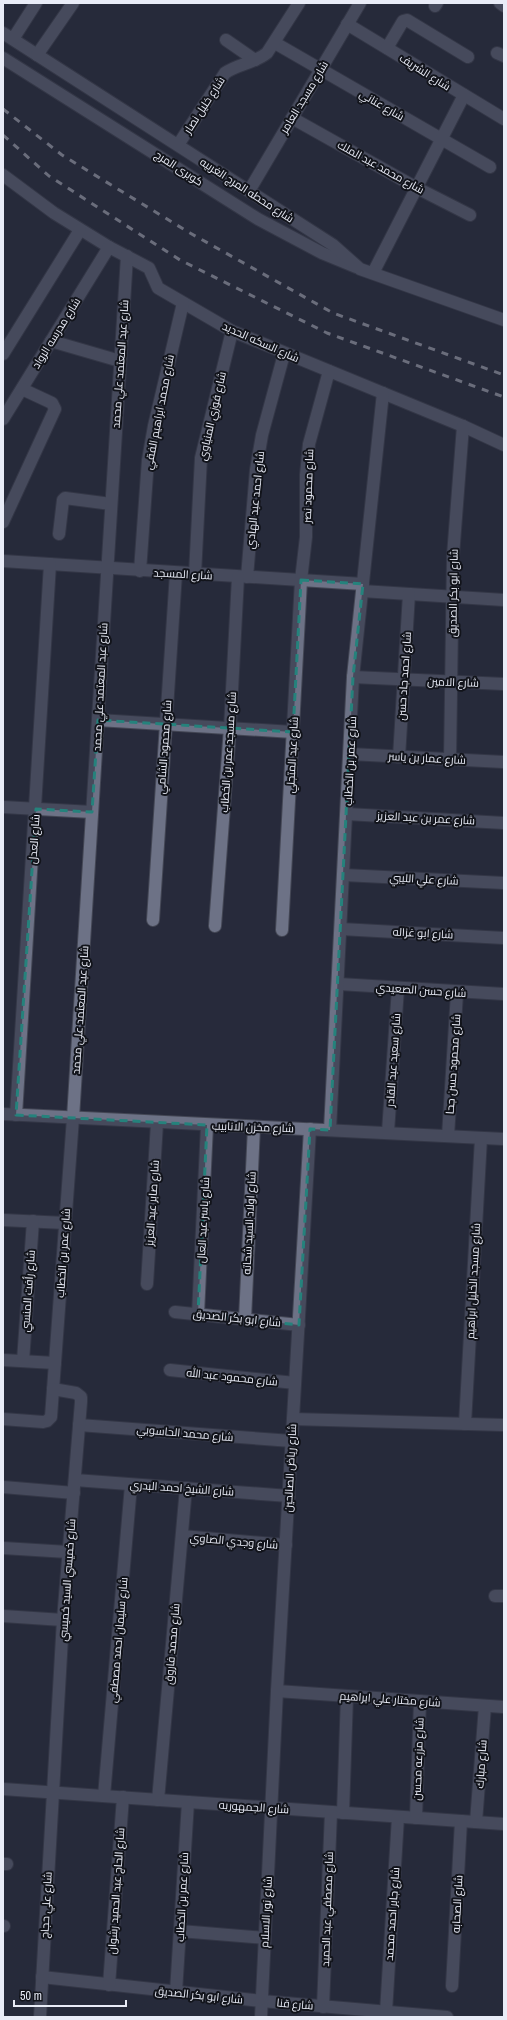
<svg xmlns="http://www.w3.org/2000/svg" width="507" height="2020" font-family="'Archivo Narrow',Cairo,sans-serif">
<rect width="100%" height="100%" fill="#272a3b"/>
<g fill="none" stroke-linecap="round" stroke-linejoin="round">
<defs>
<g id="street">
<polyline points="500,3 504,6"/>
<polyline points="435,6 437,3"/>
<polyline points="347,24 504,119"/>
<polyline points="226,40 255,60"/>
<polyline points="275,43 490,167"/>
<polyline points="387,48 403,21 407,20 468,57"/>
<polyline points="497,53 504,56"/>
<polyline points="3,58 258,219 322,253 356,267"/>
<polyline points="292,118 417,188 470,215"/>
<path d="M178 145 225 73C238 64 255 63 267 53L299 3"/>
<polyline points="3,175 54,213 109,247 149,268 158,288 232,331 463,426 504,445"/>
<polyline points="249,191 360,3"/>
<polyline points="373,273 464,95"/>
<polyline points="51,341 120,361"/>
<polyline points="3,354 80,230"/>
<polyline points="3,419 109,247"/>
<polyline points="3,522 55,409 52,403 22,389"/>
<polyline points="59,534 63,500 65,498 111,504"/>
<polyline points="3,561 363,584"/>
<polyline points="140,571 148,460 154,426 183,303"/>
<polyline points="195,574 201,458 232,331"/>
<polyline points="247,577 256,470 262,435 284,354"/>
<polyline points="362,591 504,600"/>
<polyline points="353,677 504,684"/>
<polyline points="98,720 293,732"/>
<polyline points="350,754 504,762"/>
<polyline points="399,757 409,594"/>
<polyline points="450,760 453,556 463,426"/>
<polyline points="3,807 92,812"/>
<polyline points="347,814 504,823"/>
<polyline points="344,875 504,883"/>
<polyline points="153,920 176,573"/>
<polyline points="215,926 230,728 238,577"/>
<polyline points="341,929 504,938"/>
<polyline points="282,930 301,580 306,537 306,475 309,444 329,371"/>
<polyline points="339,984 504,994"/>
<polyline points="3,1114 504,1139"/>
<polyline points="16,1115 50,564"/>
<polyline points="330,1130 353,677 383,393"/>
<polyline points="388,1132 398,988"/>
<polyline points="448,1136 457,993"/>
<polyline points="3,1220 65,1223"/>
<polyline points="147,1284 157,1123"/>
<polyline points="175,1312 299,1325"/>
<polyline points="198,1314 207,1125"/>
<polyline points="245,1319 254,1127"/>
<polyline points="3,1360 55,1363"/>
<polyline points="23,1361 33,1221"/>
<polyline points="170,1370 295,1383"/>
<polyline points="3,1419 43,1422 47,1421 51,1417 73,1118 127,256"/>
<polyline points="293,1419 504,1425"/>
<polyline points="465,1424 481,1138"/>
<polyline points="79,1425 292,1441"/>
<polyline points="75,1480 289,1496"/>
<polyline points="3,1487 74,1493"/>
<polyline points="182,1536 286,1545"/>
<polyline points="3,1548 68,1552"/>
<polyline points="495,1596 504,1596"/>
<polyline points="3,1616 63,1620"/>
<polyline points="277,1691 504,1707"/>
<polyline points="3,1789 504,1824"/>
<polyline points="104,1796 131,1485"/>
<polyline points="158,1800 186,1488"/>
<polyline points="343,1813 347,1696"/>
<polyline points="416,1818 420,1701"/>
<polyline points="476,1822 485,1706"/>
<polyline points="3,1864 7,1864"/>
<polyline points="3,1926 4,1926"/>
<polyline points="180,1931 265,1938"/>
<polyline points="42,1977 262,2001 447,2017"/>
<polyline points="109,1985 123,1797"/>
<polyline points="452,1986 461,1821"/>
<polyline points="176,1992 188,1802"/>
<polyline points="323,2007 331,1812"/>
<polyline points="386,2012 398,1817"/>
<polyline points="40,2017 63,1620 81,1402 81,1397 76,1393 53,1389"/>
<polyline points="261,2017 277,1691 310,1129"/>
</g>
<g id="secondary">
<polyline points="3,33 333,245 360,269 504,320"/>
<polyline points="13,39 36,3"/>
<polyline points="37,55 73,3"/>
</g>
</defs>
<!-- street casing -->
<use href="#street" stroke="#444755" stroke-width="14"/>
<!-- secondary casing -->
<use href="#secondary" stroke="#444755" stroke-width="14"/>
<!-- street -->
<use href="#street" stroke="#6d7286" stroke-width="12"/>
<!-- secondary -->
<use href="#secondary" stroke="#6d7286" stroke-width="12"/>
<!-- rail -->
<g stroke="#bcbfcb" stroke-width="3" stroke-dasharray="7 7" stroke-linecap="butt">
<polyline points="3,109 62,155 190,233 333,313 504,375"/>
<polyline points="3,135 49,176 180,260 327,333 504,397"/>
</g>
</g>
<!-- marked area -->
<path d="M0 0H507V2020H0ZM301 580 363 584 353 677 330 1130 310 1129 299 1325 198 1314 207 1125 16 1115 36 809 92 812 98 720 293 732Z" fill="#272a3b" fill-opacity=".55" fill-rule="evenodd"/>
<path fill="none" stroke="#25827c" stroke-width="3" stroke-dasharray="8 5" stroke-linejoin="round" d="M301 580 363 584 353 677 330 1130 310 1129 299 1325 198 1314 207 1125 16 1115 36 809 92 812 98 720 293 732Z"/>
<g text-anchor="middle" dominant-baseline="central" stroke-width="4" stroke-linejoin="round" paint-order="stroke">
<!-- street labels -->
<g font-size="11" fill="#e9ecf7" stroke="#12141b">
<text transform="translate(425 72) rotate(32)">شارع الشريف</text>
<text transform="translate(304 97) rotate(-59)">شارع مسجد العامر</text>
<text transform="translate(204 105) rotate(-57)">شارع خليل نصار</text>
<text transform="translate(382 105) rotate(30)">شارع عناني</text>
<text transform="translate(381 167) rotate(29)">شارع محمد عبد الملك</text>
<text transform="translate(179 168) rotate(33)">كوبرى المرج</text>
<text transform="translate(247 190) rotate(33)">شارع محطه المرج الغربيه</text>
<text transform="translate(56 333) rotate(-58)">شارع مدرسه الرواد</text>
<text transform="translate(261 342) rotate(24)">شارع السكه الحديد</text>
<text transform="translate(120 364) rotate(-86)">شارع عبد المعتمد علي محمد</text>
<text transform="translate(159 412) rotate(-79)">شارع محمد ابراهيم الفقي</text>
<text transform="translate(212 416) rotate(-77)">شارع فوزي المنياوي</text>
<text transform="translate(308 486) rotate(-88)">شارع محمود نصر</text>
<text transform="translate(255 500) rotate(-84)">شارع احمد عبد الهادي</text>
<text transform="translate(183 574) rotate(3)">شارع المسجد</text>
<text transform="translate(453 593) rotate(-89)">شارع ابو بكر الصديق</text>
<text transform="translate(404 676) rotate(-86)">شارع احمد جاد حسن</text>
<text transform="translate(453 682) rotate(2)">شارع الامين</text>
<text transform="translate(100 687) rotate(-87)">شارع عبد المعتمد علي محمد</text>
<text transform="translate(164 747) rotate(-86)">شارع محمود الشامي</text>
<text transform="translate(228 752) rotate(-86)">شارع مسجد عمر بن الخطاب</text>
<text transform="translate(292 755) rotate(-87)">شارع عبد المتجلي</text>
<text transform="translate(427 758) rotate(3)">شارع عمار بن ياسر</text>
<text transform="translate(350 761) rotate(-87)">شارع عمر بن الخطاب</text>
<text transform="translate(426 818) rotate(3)">شارع عمر بن عبد العزيز</text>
<text transform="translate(34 839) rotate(-86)">شارع العدل</text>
<text transform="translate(424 879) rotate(3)">شارع علي الليبي</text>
<text transform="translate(423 933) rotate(3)">شارع ابو غزاله</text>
<text transform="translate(421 990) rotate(4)">شارع حسن الصعيدي</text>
<text transform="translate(80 1010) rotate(-86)">شارع عبد المعتمد علي محمد</text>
<text transform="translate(393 1060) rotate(-86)">شارع سعيد عبد القادر</text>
<text transform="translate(453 1064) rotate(-86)">شارع محمود حسن جحا</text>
<text transform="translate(253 1127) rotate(2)">شارع مخزن الانابيب</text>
<text transform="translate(152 1203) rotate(-86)">شارع صابر عبد العزيز</text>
<text transform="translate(203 1220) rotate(-87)">شارع ياسر عبد العال</text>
<text transform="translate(249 1223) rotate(-87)">شارع اولاد السيد شحاته</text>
<text transform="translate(63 1253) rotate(-86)">شارع عمر بن الخطاب</text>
<text transform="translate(473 1281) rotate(-87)">شارع مسجد الخليل ابراهيم</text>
<text transform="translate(28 1291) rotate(-86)">شارع رأفت المنسي</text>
<text transform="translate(237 1318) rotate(6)">شارع ابو بكر الصديق</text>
<text transform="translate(232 1377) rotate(6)">شارع محمود عبد الله</text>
<text transform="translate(185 1433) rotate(5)">شارع محمد الحاسوبي</text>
<text transform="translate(290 1468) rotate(-87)">شارع رياض الصالحين</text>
<text transform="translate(182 1488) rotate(4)">شارع الشيخ احمد البدري</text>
<text transform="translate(234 1541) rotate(5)">شارع وجدي الصاوي</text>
<text transform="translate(67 1580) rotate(-86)">شارع خميسي السيد خميسي</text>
<text transform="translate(118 1640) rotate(-85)">شارع سليمان احمد مصطفي</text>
<text transform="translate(172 1644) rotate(-85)">شارع محمد فاروق</text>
<text transform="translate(390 1699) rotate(4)">شارع مختار علي ابراهيم</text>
<text transform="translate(418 1759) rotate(-88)">شارع مزرعه محسن</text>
<text transform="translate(481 1764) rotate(-86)">شارع مبارك</text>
<text transform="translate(254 1807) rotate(4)">شارع الجمهوريه</text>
<text transform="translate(116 1891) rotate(-86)">شارع الحاج عبد الحميد رشوان</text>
<text transform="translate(182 1897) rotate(-87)">شارع عمر بن الخطاب</text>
<text transform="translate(457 1904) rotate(-87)">شارع الصحابه</text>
<text transform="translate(46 1905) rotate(-87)">شارع علي حجاج</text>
<text transform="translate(327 1909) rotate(-88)">شارع مصطفي عبد الحميد</text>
<text transform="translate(266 1912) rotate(-87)">شارع نور الاسلام</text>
<text transform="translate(392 1914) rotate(-86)">شارع جابر احمد محمد</text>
<text transform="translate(199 1995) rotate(6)">شارع ابو بكر الصديق</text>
<text transform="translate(295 2004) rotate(5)">شارع قنا</text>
</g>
</g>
<!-- border -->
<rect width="507" height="2020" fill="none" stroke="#e9ecf7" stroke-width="8"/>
<!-- scale -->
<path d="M14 2000v6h112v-6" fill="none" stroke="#e9ecf7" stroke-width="2"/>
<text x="20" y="2000" font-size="12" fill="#e9ecf7" stroke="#12141b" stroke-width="3" paint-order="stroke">50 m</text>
</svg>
